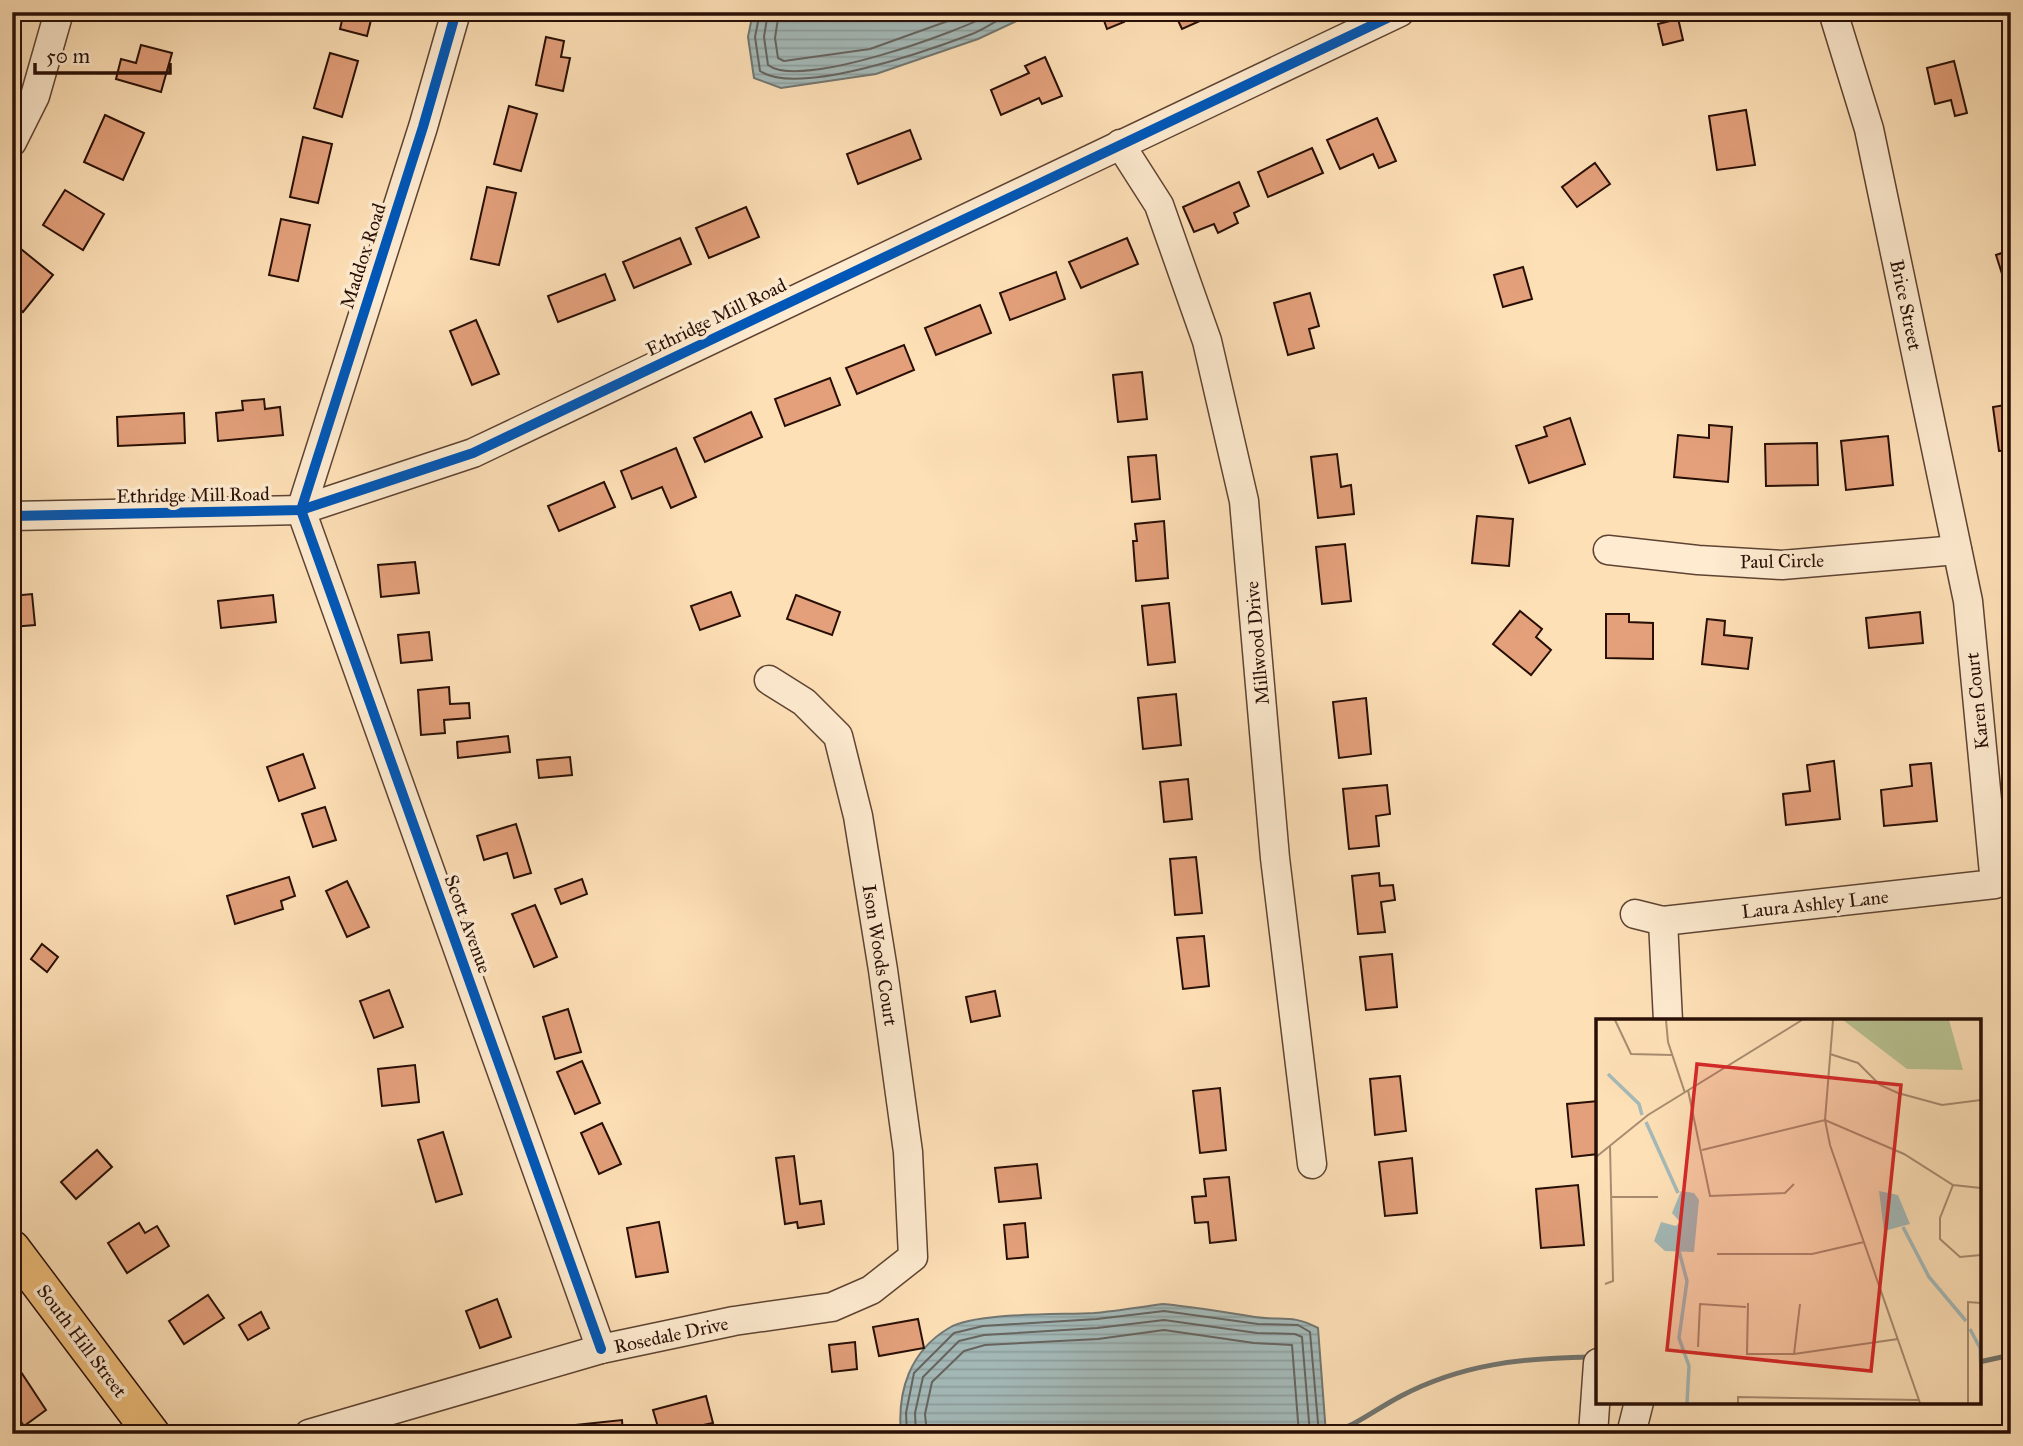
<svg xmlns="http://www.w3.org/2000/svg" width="2023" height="1446" font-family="'IM FELL Great Primer',serif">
<defs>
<pattern id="water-rules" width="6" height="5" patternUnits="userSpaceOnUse" patternTransform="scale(1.75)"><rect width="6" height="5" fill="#a4bab9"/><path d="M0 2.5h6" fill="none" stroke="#8d9f9e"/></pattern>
</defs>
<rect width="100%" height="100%" fill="#fee0b7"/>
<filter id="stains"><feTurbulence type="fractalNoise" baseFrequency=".00286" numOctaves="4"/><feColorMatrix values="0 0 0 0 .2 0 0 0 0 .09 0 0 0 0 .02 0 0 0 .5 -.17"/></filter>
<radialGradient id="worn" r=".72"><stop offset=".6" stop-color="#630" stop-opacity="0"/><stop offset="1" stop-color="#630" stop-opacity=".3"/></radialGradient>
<!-- water -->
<g fill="url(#water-rules)" stroke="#727671" stroke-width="2">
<polygon points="753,12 1036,12 978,39 876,74 781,88 754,78 748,37"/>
<path d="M1163 1304C1195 1307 1225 1312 1255 1317 1282 1321 1292 1314 1318 1328L1326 1434H901C897 1391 910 1351 949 1328 976 1312 1060 1315 1094 1313 1117 1311 1140 1307 1163 1304Z"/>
</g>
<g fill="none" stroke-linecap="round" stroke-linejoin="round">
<!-- shore -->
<g stroke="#666460" stroke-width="2">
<path d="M760 12 755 37 760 71C798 97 930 50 972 34 987 28 1000 17 1016 12"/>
<path d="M768 12 764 37 768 65C800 90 959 32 995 12"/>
<polyline points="779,12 775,38 778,58 784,61 870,49 973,12"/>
<polyline points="907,1434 906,1413 914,1373 954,1333 983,1326 1097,1319 1164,1311 1258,1324 1298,1325 1310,1332 1319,1434"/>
<polyline points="916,1434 915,1413 923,1377 959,1341 984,1335 1097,1328 1164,1320 1257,1333 1295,1334 1302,1337 1310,1434"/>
<polyline points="927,1434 925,1414 932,1382 964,1351 985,1345 1098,1339 1164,1330 1254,1343 1292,1345 1299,1434"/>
</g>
<!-- stream -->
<g stroke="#727671" stroke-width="5">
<polyline points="1979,1362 2011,1355"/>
<path d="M1330 1434C1357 1425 1376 1409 1401 1396 1462 1364 1522 1358 1590 1357"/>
</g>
</g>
<!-- building -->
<g fill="#e3a07b" stroke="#280f06" stroke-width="2">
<polygon points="344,12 373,12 367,36 340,29"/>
<polygon points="1101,12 1121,12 1124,22 1107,29"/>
<polygon points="1174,12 1220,12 1182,29"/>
<polygon points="1676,12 1702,12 1678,18 1683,40 1663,45 1658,24 1678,19"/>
<polygon points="546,37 564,41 561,57 570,58 563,91 536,85"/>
<polygon points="141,45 172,53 161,92 116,79 121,59 136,63"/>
<polygon points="330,53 358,61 342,117 314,108"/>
<polygon points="1045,57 1062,96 1042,104 1039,98 1001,115 991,90 1029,73 1025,66"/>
<polygon points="1954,61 1967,113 1955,116 1951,100 1935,104 1927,68"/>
<polygon points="509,106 537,114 521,171 494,164"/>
<polygon points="1746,110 1755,165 1717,170 1709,116"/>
<polygon points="105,115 144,133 123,180 84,162"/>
<polygon points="1377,118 1396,161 1379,168 1373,154 1340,169 1327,140"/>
<polygon points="910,130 921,159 858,184 847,154"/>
<polygon points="303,137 332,144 318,203 290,197"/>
<polygon points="1312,148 1323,173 1268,197 1258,172"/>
<polygon points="1595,163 1610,184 1577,207 1562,187"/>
<polygon points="1239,182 1249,206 1234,213 1238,223 1218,233 1214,224 1194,232 1183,207"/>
<polygon points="487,187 516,193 499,265 471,259"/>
<polygon points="65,190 104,214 83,250 43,225"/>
<polygon points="746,207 759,237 709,258 696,228"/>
<polygon points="281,219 310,225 298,281 269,275"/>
<polygon points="680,238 691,264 634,288 623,262"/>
<polygon points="1127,238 1138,264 1081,288 1069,262"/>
<polygon points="21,249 53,275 23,312 12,303 12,259"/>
<polygon points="2011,250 2011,278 2004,280 1996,255"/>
<polygon points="1523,267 1532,299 1503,307 1494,275"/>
<polygon points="1056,272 1065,299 1010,320 1000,293"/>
<polygon points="605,274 615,300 558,322 548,296"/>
<polygon points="1310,293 1319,326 1309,329 1314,348 1288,355 1274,303"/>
<polygon points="980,305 991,333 936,355 925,328"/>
<polygon points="476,320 499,374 472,385 450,331"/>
<polygon points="904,345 914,370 857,394 846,368"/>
<polygon points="1142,372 1147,419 1118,422 1113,375"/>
<polygon points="830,378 840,405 785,426 775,399"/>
<polygon points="264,399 265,409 280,407 283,435 218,441 216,413 243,410 242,401"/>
<polygon points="2011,404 2011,450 1999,451 1993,407"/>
<polygon points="751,412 762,437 705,462 694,438"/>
<polygon points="184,413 185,443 118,446 117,417"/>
<polygon points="1570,418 1585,464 1529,483 1516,446 1547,436 1544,427"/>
<polygon points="1709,425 1732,427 1728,482 1674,477 1678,435 1709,438"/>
<polygon points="1888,436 1893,485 1846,490 1841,441"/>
<polygon points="1817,443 1818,485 1766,486 1765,444"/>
<polygon points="676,448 696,497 671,508 662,487 632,499 621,471"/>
<polygon points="1337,454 1341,487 1351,485 1354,514 1318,518 1311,457"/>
<polygon points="1156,455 1160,499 1132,502 1128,457"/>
<polygon points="604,482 615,507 559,531 548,506"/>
<polygon points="1477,516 1513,519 1509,566 1472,563"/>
<polygon points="1164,521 1168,578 1136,581 1133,541 1137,541 1135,524"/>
<polygon points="1345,544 1351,601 1322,604 1316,547"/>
<polygon points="415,562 419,593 381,597 378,565"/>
<polygon points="731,592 740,616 700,630 691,606"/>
<polygon points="32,594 35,625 12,627 12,596"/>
<polygon points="273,595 276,622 221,628 218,601"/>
<polygon points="796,595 840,612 832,635 787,619"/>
<polygon points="1169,603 1175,662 1148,665 1142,606"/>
<polygon points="1520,611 1542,629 1536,637 1551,650 1531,675 1493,644"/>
<polygon points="1920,612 1923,643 1869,648 1866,618"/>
<polygon points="1606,614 1629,614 1629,622 1653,623 1653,659 1606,658"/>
<polygon points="1707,619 1725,621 1724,635 1752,638 1748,669 1702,664"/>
<polygon points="429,632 432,660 401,663 398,635"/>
<polygon points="449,687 450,704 469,703 470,718 444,720 445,733 421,735 418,690"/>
<polygon points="1176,694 1181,745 1143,749 1138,698"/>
<polygon points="1366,698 1371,754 1339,758 1333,702"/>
<polygon points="508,736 510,752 458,758 457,742"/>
<polygon points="303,754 315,788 279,801 267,767"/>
<polygon points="570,757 572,775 539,778 537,760"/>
<polygon points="1834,761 1840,819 1786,825 1783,794 1810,791 1807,765"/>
<polygon points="1931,763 1937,821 1884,826 1881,790 1912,786 1910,765"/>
<polygon points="1188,779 1192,819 1164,822 1160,782"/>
<polygon points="1387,785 1390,814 1376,816 1379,846 1349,849 1343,789"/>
<polygon points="325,807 336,840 313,847 302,814"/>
<polygon points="516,824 531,873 514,878 507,853 484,860 477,836"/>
<polygon points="1196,857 1202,913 1175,915 1170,859"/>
<polygon points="1379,873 1380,886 1393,885 1395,900 1381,902 1385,932 1358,934 1352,876"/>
<polygon points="289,877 295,896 281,901 283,909 235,924 227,896"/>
<polygon points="582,879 587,894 561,904 555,889"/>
<polygon points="347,881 369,927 347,937 326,891"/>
<polygon points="535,905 557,957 534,967 512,914"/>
<polygon points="1204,936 1209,986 1183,989 1177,938"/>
<polygon points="42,944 58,957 47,972 31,959"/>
<polygon points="1392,954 1397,1007 1366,1010 1360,957"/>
<polygon points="389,990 403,1027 374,1038 360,1001"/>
<polygon points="995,991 1000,1016 971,1022 966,997"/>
<polygon points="568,1009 581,1052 555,1059 543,1017"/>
<polygon points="582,1061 600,1103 575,1114 557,1072"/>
<polygon points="415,1065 419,1102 382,1106 378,1069"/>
<polygon points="1400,1076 1406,1131 1375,1135 1370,1079"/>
<polygon points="1220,1088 1226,1150 1200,1153 1193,1091"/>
<polygon points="1598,1101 1598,1154 1572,1157 1567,1104"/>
<polygon points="602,1123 621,1164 599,1174 581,1133"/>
<polygon points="443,1132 462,1194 436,1202 418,1140"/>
<polygon points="97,1150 112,1167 76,1199 61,1182"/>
<polygon points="794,1156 800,1204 821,1201 824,1224 798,1228 797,1222 785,1224 776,1158"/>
<polygon points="1412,1158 1417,1213 1385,1216 1379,1162"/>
<polygon points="1037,1164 1041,1198 999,1202 995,1168"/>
<polygon points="1229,1177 1236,1240 1210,1243 1208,1222 1195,1223 1192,1197 1206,1196 1204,1179"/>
<polygon points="1578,1185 1584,1245 1541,1248 1536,1189"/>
<polygon points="659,1222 668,1272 636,1277 627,1228"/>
<polygon points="139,1223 145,1233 157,1226 169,1246 127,1273 108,1243"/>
<polygon points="1025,1223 1028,1257 1007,1259 1004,1225"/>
<polygon points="208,1295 224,1318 184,1344 169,1321"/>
<polygon points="497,1299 511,1337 480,1348 466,1311"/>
<polygon points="261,1312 269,1328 248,1340 239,1325"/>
<polygon points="918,1319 924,1348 879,1356 873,1327"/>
<polygon points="855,1342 857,1369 832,1372 829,1345"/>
<polygon points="21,1372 46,1410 24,1426 12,1409 12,1378"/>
<polygon points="706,1396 713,1423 660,1434 653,1410"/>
<polygon points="622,1420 623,1434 577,1434 576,1425"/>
</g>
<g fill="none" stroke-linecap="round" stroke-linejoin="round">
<defs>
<g id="minor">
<polyline points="456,12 423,127 301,510 601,1349"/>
<polyline points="12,142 35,96 59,12"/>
<polyline points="1120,144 1159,205 1207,341 1244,501 1275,858 1312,1164"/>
<polyline points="12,516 301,510 473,453 1400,12"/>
<polyline points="1608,550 1698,560 1782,565 1957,550"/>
<polyline points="1635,914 1663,921 1995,884 1968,601 1869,129 1833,12"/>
<polyline points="1663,921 1668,1021"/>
<polyline points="309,1434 601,1349 734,1321 832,1307 871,1290 913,1257 908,1152 883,970 858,816 838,736 804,702 769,680"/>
<polyline points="1593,1434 1598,1363"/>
<polyline points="1631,1434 1639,1402"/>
</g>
<polyline id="major" points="12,1248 152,1434"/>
</defs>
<!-- minor casing -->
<use href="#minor" stroke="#5e4332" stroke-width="31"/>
<!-- major casing -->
<use href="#major" stroke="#280f06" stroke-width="38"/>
<!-- minor -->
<use href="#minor" stroke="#feebd0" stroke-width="28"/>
<!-- major -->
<use href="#major" stroke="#efc07c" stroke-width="35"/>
<defs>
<g id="cycleway">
<polyline points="456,12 423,127 301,510 601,1349"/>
<polyline points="12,516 301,510 473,453 1400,12"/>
</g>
</defs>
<!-- cycleway casing -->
<use href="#cycleway" stroke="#feebd0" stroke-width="15"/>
<!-- cycleway -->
<use href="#cycleway" stroke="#0057b8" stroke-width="10"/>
</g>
<g text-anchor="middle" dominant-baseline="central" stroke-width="7" stroke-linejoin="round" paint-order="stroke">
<!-- street labels -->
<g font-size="19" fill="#280f06" stroke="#feebd0">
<text transform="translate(363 256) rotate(-72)">Maddox Road</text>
<text transform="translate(1906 305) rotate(78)">Brice Street</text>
<text transform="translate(716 317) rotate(-26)">Ethridge Mill Road</text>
<text transform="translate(193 495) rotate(-1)">Ethridge Mill Road</text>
<text transform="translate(1782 561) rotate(-1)">Paul Circle</text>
<text transform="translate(1257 643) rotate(-95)">Millwood Drive</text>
<text transform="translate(1977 701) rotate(-96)">Karen Court</text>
<text transform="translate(1815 904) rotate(-6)">Laura Ashley Lane</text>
<text transform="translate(468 924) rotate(70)">Scott Avenue</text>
<text transform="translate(880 955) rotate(81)">Ison Woods Court</text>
<text transform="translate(671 1335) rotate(-12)">Rosedale Drive</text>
<text transform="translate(82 1341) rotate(53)">South Hill Street</text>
</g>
</g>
<!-- overview -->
<g transform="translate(1596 1019)">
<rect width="385" height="385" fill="#fee0b7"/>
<path d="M247 1H353L367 51 311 50Z" fill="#b9c393"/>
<path d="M85 172 98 174 103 181 98 233 69 232 58 222 65 203 80 207 84 203 76 194ZM283 172 302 176 314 205 288 212Z" fill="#a4bab9"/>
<path fill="none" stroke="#a4bab9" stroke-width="3.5" d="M12 55 43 85 46 96M50 103 82 174M307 208 333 258 370 302M83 232 91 262 83 319 93 347 91 384M374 310 384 329 385 351"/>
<path fill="none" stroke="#a88c70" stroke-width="2" d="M19 1 35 35 76 36M70 1 72 23 89 74M237 1 229 101 234 126 324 384M384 1 385 58M234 35 262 44 284 66 302 74 346 86 385 81M92 71 114 177 189 174 198 165M106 131 229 101 308 135 357 166 385 169M0 138 52 96 206 1M357 166 344 199V220L364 238 385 236M15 178H62M121 235H216L268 223M9 265 17 262 14 127M152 284 151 335H198L302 320M102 328 104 285 150 288M198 335 204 285M142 384V378L323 381M372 384V283L385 284"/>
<path fill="#d62828" fill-opacity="0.15" stroke="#d62828" stroke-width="3.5" d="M101 45 305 66 275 352 71 331Z"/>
<rect width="385" height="385" fill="none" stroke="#280f06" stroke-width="3.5"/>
</g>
<!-- margin -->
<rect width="2023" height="1446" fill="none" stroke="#fee0b7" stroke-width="42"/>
<rect x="14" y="14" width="1995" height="1418" fill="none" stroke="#280f06" stroke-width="3.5"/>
<rect x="21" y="21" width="1981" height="1404" fill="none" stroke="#280f06" stroke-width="2"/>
<!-- scale -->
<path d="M35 63v10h135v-10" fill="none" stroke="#280f06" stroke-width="3.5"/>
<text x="46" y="63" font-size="21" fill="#280f06" stroke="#feebd0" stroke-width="5" paint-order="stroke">50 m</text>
<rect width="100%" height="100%" filter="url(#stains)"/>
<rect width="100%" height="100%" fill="url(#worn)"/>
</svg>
